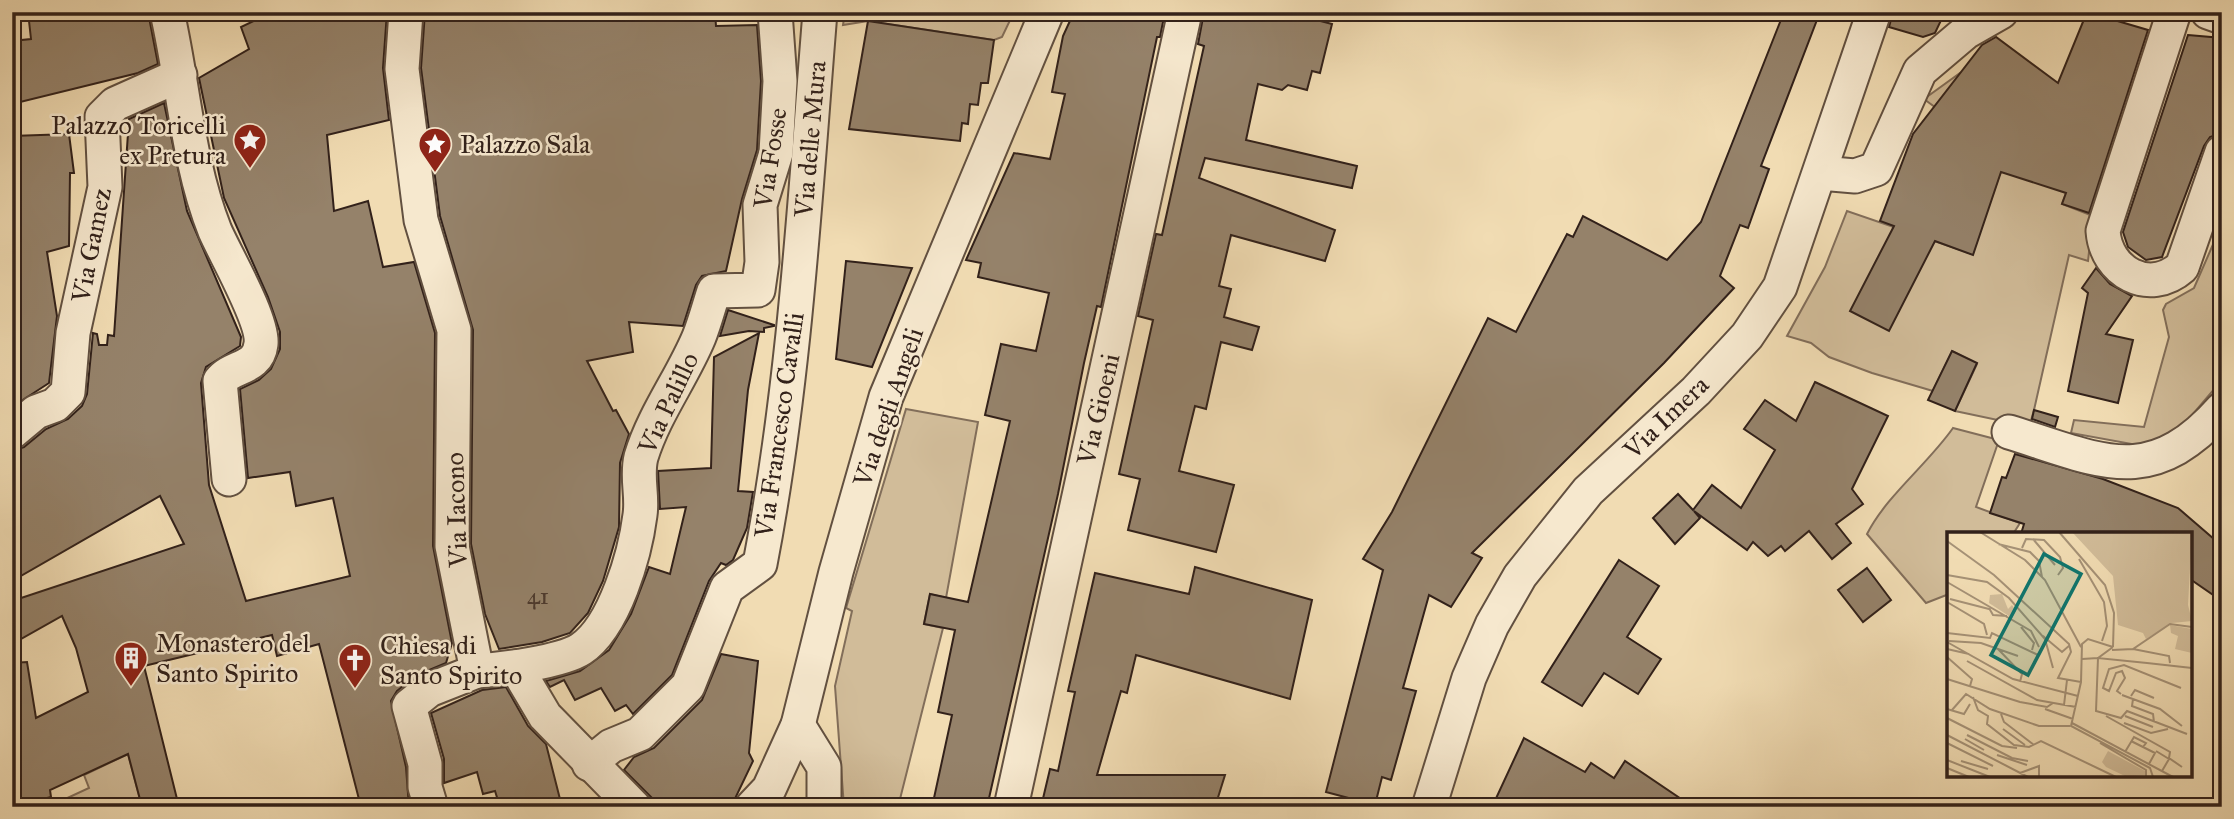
<svg xmlns="http://www.w3.org/2000/svg" width="2234" height="819" font-family="'IM FELL Great Primer',serif">
<rect width="100%" height="100%" fill="#f1dcb3"/>
<filter id="stains"><feTurbulence type="fractalNoise" baseFrequency=".00286" numOctaves="4"/><feColorMatrix values="0 0 0 0 .2 0 0 0 0 .09 0 0 0 0 .02 0 0 0 .5 -.17"/></filter>
<radialGradient id="worn" r=".72"><stop offset=".6" stop-color="#630" stop-opacity="0"/><stop offset="1" stop-color="#630" stop-opacity=".3"/></radialGradient>
<!-- green -->
<g fill="#d1bc99" stroke="#826e5a" stroke-width="2">
<polygon points="845,12 1014,12 1002,37 994,40 868,21 843,25"/>
<polygon points="1960,73 2035,131 2066,193 2062,204 2093,216 2088,261 2069,255 2034,410 2030,424 2026,426 1955,411 1977,364 1952,351 1933,391 1872,373 1829,357 1811,343 1787,336 1825,267 1847,211 1972,254 2005,159 1924,99"/>
<polygon points="2218,233 2222,234 2222,380 2176,434 2148,447 2071,433 2074,420 2144,427 2169,337 2163,310 2166,304 2194,288"/>
<polygon points="906,409 978,422 946,598 930,594 924,624 943,628 899,803 912,807 844,807 835,686 852,611 846,608"/>
<path d="M1953 428 1999 440 1976 507 2020 523 2013 534H1949V594L1926 603 1867 534C1887 495 1927 465 1953 428Z"/>
<polygon points="128,754 142,807 48,807 89,788 84,775"/>
</g>
<!-- building -->
<g fill="#95826a" stroke="#32211a" stroke-width="2">
<polygon points="57,12 148,12 158,64 138,73 12,104 12,41 31,39 29,21 58,18"/>
<polygon points="286,12 387,12 383,68 389,120 327,135 334,211 368,201 383,267 414,262 435,333 433,546 452,643 446,663 417,675 397,691 391,701 406,767 409,807 361,807 319,644 277,656 272,635 144,666 179,807 142,807 128,754 50,790 51,797 12,807 12,663 27,662 36,718 88,692 76,648 62,616 12,644 12,601 184,544 160,496 12,581 12,451 24,447 46,429 68,419 82,406 87,394 93,333 97,334 99,345 107,345 108,335 114,336 129,119 164,103 187,211 241,337 240,346 206,367 201,383 209,485 246,601 350,576 333,498 296,506 290,472 248,478 240,389 259,380 271,369 280,349 280,332 268,297 224,198 199,78 249,49 241,27 266,15"/>
<polygon points="425,12 715,12 716,26 757,25 761,81 757,150 742,199 726,271 702,276 696,285 683,326 629,322 633,352 587,361 613,411 616,410 629,434 620,463 619,527 603,581 588,613 570,633 542,642 499,649 485,614 471,544 473,330 440,216 421,68"/>
<polygon points="1074,12 1165,12 1160,37 1157,37 1101,307 1097,306 1084,363 1058,494 987,807 963,807 963,803 934,798 952,715 938,712 955,630 924,624 930,594 968,602 1010,421 985,415 1001,344 1036,351 1049,293 978,277 981,263 966,260 1014,153 1050,159 1065,94 1052,92 1063,36"/>
<polygon points="1204,12 1286,12 1332,24 1320,73 1312,71 1307,90 1288,85 1282,90 1258,84 1246,140 1357,166 1352,188 1205,158 1199,178 1335,230 1325,261 1231,235 1219,286 1231,289 1224,317 1259,327 1252,350 1221,342 1206,409 1195,406 1179,471 1234,485 1216,552 1128,530 1140,479 1119,474 1153,320 1138,316 1156,234 1162,235 1204,46 1198,44"/>
<polygon points="1784,12 1820,12 1761,166 1769,169 1748,228 1740,225 1720,276 1734,288 1664,363 1472,553 1482,558 1451,607 1429,595 1403,688 1416,691 1391,780 1382,777 1375,805 1326,792 1383,570 1363,559 1392,512 1488,318 1516,332 1567,234 1573,237 1583,216 1667,260 1701,222"/>
<polygon points="1893,12 1945,12 1935,33 1923,37 1889,27"/>
<polygon points="2087,12 2148,30 2089,213 2062,204 2066,193 2001,172 1973,255 1935,241 1889,331 1850,311 1894,226 1880,221 1913,134 1982,45 1996,37 2058,83"/>
<polygon points="868,21 994,40 988,83 981,83 978,105 970,104 968,124 962,123 960,141 849,129"/>
<polygon points="2188,35 2222,38 2222,133 2210,137 2204,146 2162,257 2146,260 2128,247 2123,232"/>
<polygon points="69,134 74,173 70,173 69,246 47,252 57,316 49,383 12,407 12,275 15,275 12,136"/>
<polygon points="846,261 912,268 872,367 836,359"/>
<polygon points="2096,268 2110,284 2132,296 2106,334 2133,340 2118,403 2068,391 2088,293 2082,288"/>
<polygon points="728,310 774,325 774,326 764,328 764,332 749,331 720,336"/>
<polygon points="759,333 748,390 738,491 753,492 747,528 733,560 726,565 721,563 709,581 672,675 633,714 626,705 615,711 601,688 575,700 564,680 550,687 546,681 580,671 609,650 631,614 649,567 670,574 686,507 660,509 658,471 711,468 714,357"/>
<polygon points="1952,351 1977,363 1955,411 1928,400"/>
<polygon points="1815,382 1888,416 1852,489 1863,504 1836,524 1851,543 1832,559 1809,531 1785,551 1781,546 1768,556 1753,542 1747,550 1694,511 1700,518 1675,544 1653,518 1678,494 1693,510 1712,485 1741,508 1775,450 1744,429 1765,400 1796,421"/>
<polygon points="2034,410 2058,417 2055,427 2032,419"/>
<polygon points="2015,454 2103,479 2178,508 2222,546 2222,601 2190,579 2190,534 2021,534 2024,524 1990,513 2002,477 2006,478"/>
<polygon points="1619,560 1659,586 1627,637 1661,659 1638,694 1604,673 1582,706 1542,682"/>
<polygon points="1195,567 1312,600 1290,699 1136,655 1127,693 1121,691 1097,775 1225,775 1215,807 1041,807 1050,769 1058,771 1075,692 1068,691 1095,573 1189,594"/>
<polygon points="1867,568 1891,600 1863,622 1838,590"/>
<polygon points="721,654 758,661 749,753 753,761 731,807 661,807 624,770 634,757 654,748 702,700"/>
<polygon points="506,687 528,726 546,744 562,807 500,807 495,791 483,794 477,772 444,783 444,759 431,713 482,690"/>
<polygon points="1524,738 1585,772 1591,763 1614,778 1625,761 1693,807 1492,807"/>
</g>
<g fill="none" stroke-linecap="round" stroke-linejoin="round">
<defs>
<g id="minor">
<path d="M167 12C184 86 187 160 215 231 225 254 264 321 261 344 258 370 232 365 220 381L229 479"/>
<polyline points="406,12 402,69 421,220 454,330 452,546 477,671 429,690 409,706 425,764 425,787 431,807"/>
<path d="M2174 12 2103 231C2106 272 2149 296 2182 267L2222 152"/>
<polyline points="2208,12 2222,17"/>
<polyline points="1820,173 1855,176 1876,169 1920,71 1966,32 2001,12"/>
<polyline points="12,432 36,412 55,405 68,392 73,333 105,187 102,117 115,104 180,75"/>
<path d="M2009 432C2100 460 2149 491 2222 409"/>
<polyline points="516,667 545,716 634,807"/>
<path d="M477 671C502 669 561 662 581 649 615 626 635 554 640 515 643 495 636 477 641 457 654 414 682 378 699 337 705 322 709 306 714 291L758 290 762 262 760 205 776 153 780 81 775 12"/>
<polyline points="798,725 824,767 824,807"/>
<path d="M589 764 611 746 640 734 688 686 727 588 760 564C795 382 805 196 820 12"/>
<polyline points="752,807 769,789 798,725 836,572 886,397 1047,12"/>
<polyline points="1011,807 1185,12"/>
<polyline points="1429,807 1469,678 1492,625 1520,576 1588,491 1696,391 1747,336 1780,287 1874,12"/>
</g>
</defs>
<!-- minor casing -->
<use href="#minor" stroke="#625040" stroke-width="37"/>
<!-- minor -->
<use href="#minor" stroke="#f6e8ce" stroke-width="33"/>
</g>
<!-- icons -->
<defs>
<symbol id="sight-pin" viewBox="-11 -11 22 30"><path d="M0 17L-7.5 6A9.5 9.5 0 1 1 7.5 6Z" fill="#8f2418" stroke="#f6e8ce"/><path d="M0-6L1.8-2.2L6-1.7L2.9 1.2L3.7 5.4L0 3.3L-3.7 5.4L-2.9 1.2L-6-1.7L-1.8-2.2Z" fill="#fff"/></symbol>
<symbol id="building-pin" viewBox="-11 -11 22 30"><path d="M0 17L-7.5 6A9.5 9.5 0 1 1 7.5 6Z" fill="#8f2418" stroke="#f6e8ce"/><path d="M-4-6H4V6H1V3H-1V6H-4ZM-2.5-4.3h1.7v1.8h-1.7ZM.8-4.3h1.7v1.8H.8ZM-2.5-1h1.7V.8h-1.7ZM.8-1h1.7V.8H.8Z" fill="#fff"/></symbol>
<symbol id="church-pin" viewBox="-11 -11 22 30"><path d="M0 17L-7.5 6A9.5 9.5 0 1 1 7.5 6Z" fill="#8f2418" stroke="#f6e8ce"/><path d="M-1.2-6h2.4v3.5h3.3v2.4h-3.3V6h-2.4V-.1h-3.3v-2.4h3.3Z" fill="#fff"/></symbol>
</defs>
<g fill-rule="evenodd">
<use href="#sight-pin" x="231" y="121" width="38" height="52"/>
<use href="#sight-pin" x="416" y="125" width="38" height="52"/>
<use href="#building-pin" x="112" y="639" width="38" height="52"/>
<use href="#church-pin" x="336" y="641" width="38" height="52"/>
</g>
<g text-anchor="middle" dominant-baseline="central" stroke-width="5" stroke-linejoin="round" paint-order="stroke">
<!-- number labels -->
<g font-size="23" fill="#4b392e">
<text x="538" y="596">41</text>
</g>
<!-- poi labels -->
<g font-size="26" fill="#32211a" stroke="#f6e8ce" text-anchor="start">
<text x="226" y="125" text-anchor="end">Palazzo Toricelli<tspan x="226" dy="30">ex Pretura</tspan></text>
<text x="460" y="144">Palazzo Sala</text>
<text x="156" y="643">Monastero del<tspan x="156" dy="30">Santo Spirito</tspan></text>
<text x="380" y="645">Chiesa di<tspan x="380" dy="30">Santo Spirito</tspan></text>
</g>
<!-- street labels -->
<g font-size="26" fill="#32211a" stroke="#f6e8ce">
<text transform="translate(810 139) rotate(-85)">Via delle Mura</text>
<text transform="translate(770 158) rotate(-81)">Via Fosse</text>
<text transform="translate(91 245) rotate(-79)">Via Gamez</text>
<text transform="translate(668 403) rotate(-65)">Via Palillo</text>
<text transform="translate(888 407) rotate(-71)">Via degli Angeli</text>
<text transform="translate(1098 409) rotate(-77)">Via Gioeni</text>
<text transform="translate(1666 417) rotate(-44)">Via Imera</text>
<text transform="translate(779 425) rotate(-82)">Via Francesco Cavalli</text>
<text transform="translate(456 510) rotate(-92)">Via Iacono</text>
</g>
</g>
<!-- overview -->
<g transform="translate(1947 532)">
<rect width="245" height="245" fill="#f1dcb3"/>
<path d="M125 0H245L241 73 245 89 225 91 199 107 196 101 171 93 166 44ZM55 62 61 77 65 73 69 79 65 86 42 71 43 63ZM223 93 245 97V121L228 117 231 104 224 101ZM161 219 198 239V243L180 245 159 235 155 230Z" fill="#d1bc99"/>
<path fill="none" stroke="#a59176" stroke-width="2" d="M33 0 78 28 98 48 134 115M112 0 158 53 167 81 166 115M86 7 108 33M0 9 47 43 122 112 124 120 111 146 134 150M51 12 83 20 92 29 95 45M75 16 79 7 97 8 113 25 116 36 111 43M132 27 157 70 160 94 155 109M0 43 40 50 62 66 98 107 106 136M0 50 84 99 92 115M3 67 42 77M0 70 37 92 40 103M42 76 46 83 60 84M74 95 87 111 85 118M0 101 43 106 45 101 91 123M96 104 115 120 123 113M2 109 34 111 71 124M0 110 66 147 131 164M166 115 141 107 135 112 134 150 124 194 203 236 206 245M0 117 22 122M51 117 75 142 73 150M186 117 222 124 223 131M165 118 186 117 223 92 245 95M0 125 25 147 23 154M135 127 151 126 166 115M20 129 90 168 129 175M200 131 151 126 149 179 174 186 180 179 240 202M200 131 245 136M0 147 73 170 100 175 106 171M174 162 170 159 178 146 175 139 169 141 162 159 156 156 162 137 177 133 234 156M175 163 213 177 235 194M184 164 188 158 207 166M26 165 31 178 41 184 40 192 67 213 82 215 94 209 169 245M186 167 185 174 206 182 207 190M117 173 120 148M0 177 17 182 23 172M98 177 126 187M5 178 19 162 43 177 92 194H123M54 182 57 190 87 213M159 184 223 220 222 226 235 235M178 184 206 195M0 186 55 214 70 216M125 191 226 245M177 191 204 201 221 197M56 197 78 213M0 203 81 245M20 203 65 226 81 229M18 207 37 218M184 209 208 221 202 232M0 211 46 234M153 211 199 238V245M209 219 222 227 215 239M178 220 187 205 199 211 196 215M50 223 80 233M0 228 43 245M14 229 41 237M0 236 22 245M73 241 92 234V245"/>
<path fill="#0f766e" fill-opacity="0.15" stroke="#0f766e" stroke-width="3.5" d="M97 22 134 42 81 143 44 123Z"/>
<rect width="245" height="245" fill="none" stroke="#32211a" stroke-width="3.5"/>
</g>
<!-- margin -->
<rect width="2234" height="819" fill="none" stroke="#f1dcb3" stroke-width="42"/>
<rect x="14" y="14" width="2206" height="791" fill="none" stroke="#32211a" stroke-width="3.5"/>
<rect x="21" y="21" width="2192" height="777" fill="none" stroke="#32211a" stroke-width="2"/>
<rect width="100%" height="100%" filter="url(#stains)"/>
<rect width="100%" height="100%" fill="url(#worn)"/>
</svg>
